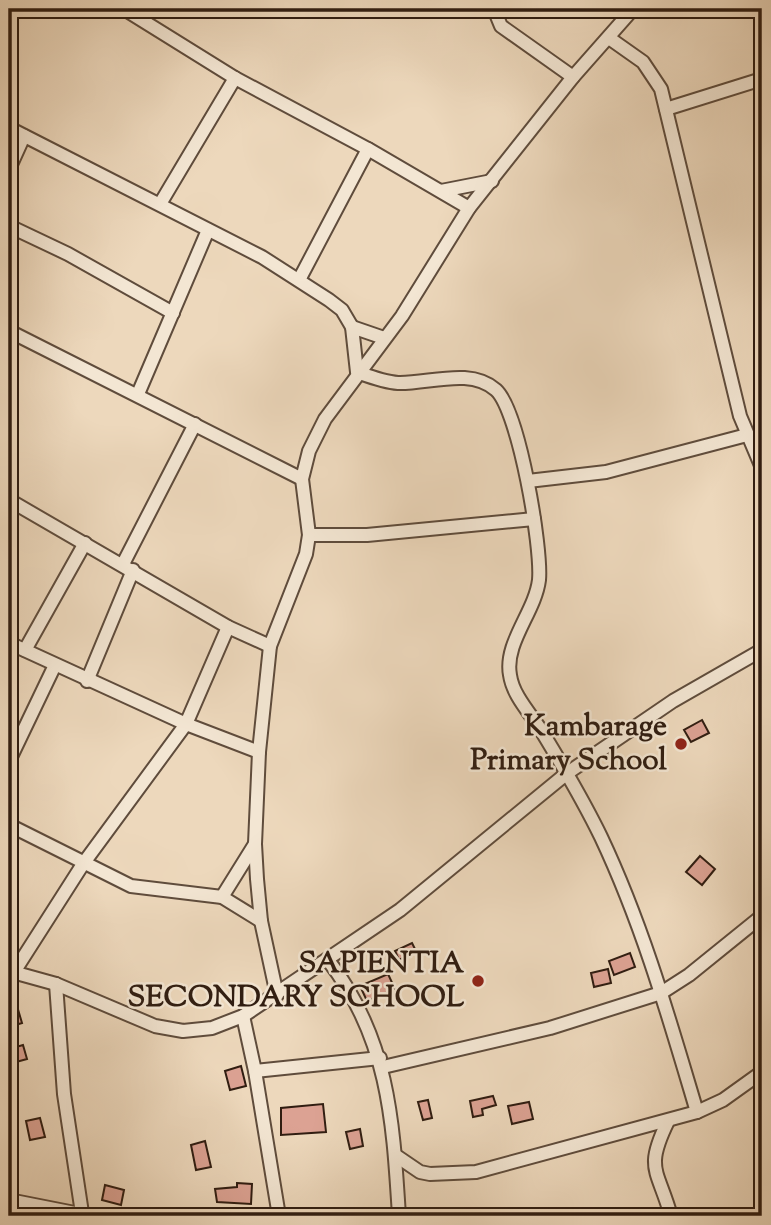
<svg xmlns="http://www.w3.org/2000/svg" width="771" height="1225" font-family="'Sorts Mill Goudy',serif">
<rect width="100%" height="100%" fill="#edd8bc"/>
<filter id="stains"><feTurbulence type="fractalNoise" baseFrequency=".00286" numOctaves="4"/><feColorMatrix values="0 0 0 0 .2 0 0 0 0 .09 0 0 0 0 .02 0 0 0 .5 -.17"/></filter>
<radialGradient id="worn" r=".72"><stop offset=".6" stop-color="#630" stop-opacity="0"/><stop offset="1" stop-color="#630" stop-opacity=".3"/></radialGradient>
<!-- building -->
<g fill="#dca293" stroke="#301d11" stroke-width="2">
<polygon points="702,720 709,733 691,742 684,730"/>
<polygon points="700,856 715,869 702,885 686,872"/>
<polygon points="412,943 416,951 399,960 395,951"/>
<polygon points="630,953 635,967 614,975 609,961"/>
<polygon points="608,969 611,983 594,987 591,973"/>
<polygon points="388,974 395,989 367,1001 360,986"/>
<polygon points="17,1006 22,1023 9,1027 9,1009"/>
<polygon points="23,1045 27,1059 9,1064 9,1049"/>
<polygon points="241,1066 246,1086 230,1090 225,1071"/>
<polygon points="493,1096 496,1105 482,1109 483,1115 473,1117 470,1101"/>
<polygon points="428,1100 432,1118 423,1120 418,1102"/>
<polygon points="529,1102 533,1119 512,1124 508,1106"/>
<polygon points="323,1104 326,1132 281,1135 281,1108"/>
<polygon points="40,1118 45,1137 30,1140 26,1121"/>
<polygon points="360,1129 363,1146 350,1149 346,1132"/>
<polygon points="205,1141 211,1167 196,1170 191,1145"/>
<polygon points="237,1183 252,1184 251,1204 217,1202 215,1189 237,1187"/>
<polygon points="105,1185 124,1190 121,1205 102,1200"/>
</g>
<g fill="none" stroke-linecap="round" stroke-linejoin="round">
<defs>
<g id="minor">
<polyline points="124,9 235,78 368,149 469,208"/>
<polyline points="494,9 501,26 573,77"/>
<polyline points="609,38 643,62 661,89 740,416 762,468"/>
<polyline points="666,109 762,79"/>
<path d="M9 128 262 257 329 300 342 310 352 327 357 372C371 377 384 382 398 383 429 384 470 367 496 390 519 411 542 547 539 580 535 612 504 643 510 675 513 697 533 716 544 735 564 768 584 802 601 837 643 926 669 1018 697 1112"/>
<polyline points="9,169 24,136"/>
<polyline points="441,191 492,181"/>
<polyline points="160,204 235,78"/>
<polyline points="9,226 68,254 173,313"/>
<polyline points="299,280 368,149"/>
<polyline points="352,327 384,338"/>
<polyline points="9,331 302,479"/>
<polyline points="138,394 208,230"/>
<polyline points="528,481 606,472 747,435"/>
<polyline points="9,500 228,627 270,646"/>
<polyline points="309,535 367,535 534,519"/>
<polyline points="123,564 195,424"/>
<polyline points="9,643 186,724 259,752"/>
<polyline points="25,650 85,543"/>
<polyline points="87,681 133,570"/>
<polyline points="9,761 55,665"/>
<polyline points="9,825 131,886 222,897 261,921"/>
<polyline points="222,897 255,844"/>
<path d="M328 960C389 1039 393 1121 399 1216"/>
<polyline points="9,971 56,984 155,1026 183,1031 212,1028 243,1016 400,910 566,774 673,701 762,650"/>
<polyline points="14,972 83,864 186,724 228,627"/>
<polyline points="56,984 64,1094 82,1213"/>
<polyline points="277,995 261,921 257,879 255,844 259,752 270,646 306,554 309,535 302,479 309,451 325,419 402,316 469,208 573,77 633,9"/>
<polyline points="243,1016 255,1071 279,1216"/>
<polyline points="383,1067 550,1028 661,993 689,975 762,916"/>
<polyline points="255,1071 380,1058"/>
<path d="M668 1121C644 1170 658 1169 671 1216"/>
<polyline points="395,1155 420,1172 430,1174 476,1172 697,1112 723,1100 762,1072"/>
<polyline points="9,1200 90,1216"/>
</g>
</defs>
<!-- minor casing -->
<use href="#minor" stroke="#5f4c3c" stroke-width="16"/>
<!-- minor -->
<use href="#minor" stroke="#f3e6d3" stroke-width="12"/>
</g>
<!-- markers -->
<g fill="#8f2418" stroke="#f3e6d3" stroke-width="2.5">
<circle cx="681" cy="744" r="7"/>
<circle cx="478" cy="981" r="7"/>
</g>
<g text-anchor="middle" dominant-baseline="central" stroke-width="5" stroke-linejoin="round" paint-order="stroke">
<!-- poi labels -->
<g font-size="30" font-weight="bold" fill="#301d11" stroke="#f3e6d3" text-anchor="end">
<text x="667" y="727">Kambarage<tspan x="667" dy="34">Primary School</tspan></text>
<text x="464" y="964">SAPIENTIA<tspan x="464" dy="34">SECONDARY SCHOOL</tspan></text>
</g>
</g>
<!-- margin -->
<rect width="771" height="1225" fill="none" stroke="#edd8bc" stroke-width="35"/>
<rect x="10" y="10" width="750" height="1204" fill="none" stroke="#301d11" stroke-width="3.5"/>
<rect x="18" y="18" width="736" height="1190" fill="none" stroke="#301d11" stroke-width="2"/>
<rect width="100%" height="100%" filter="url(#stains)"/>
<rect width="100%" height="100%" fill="url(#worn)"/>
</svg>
